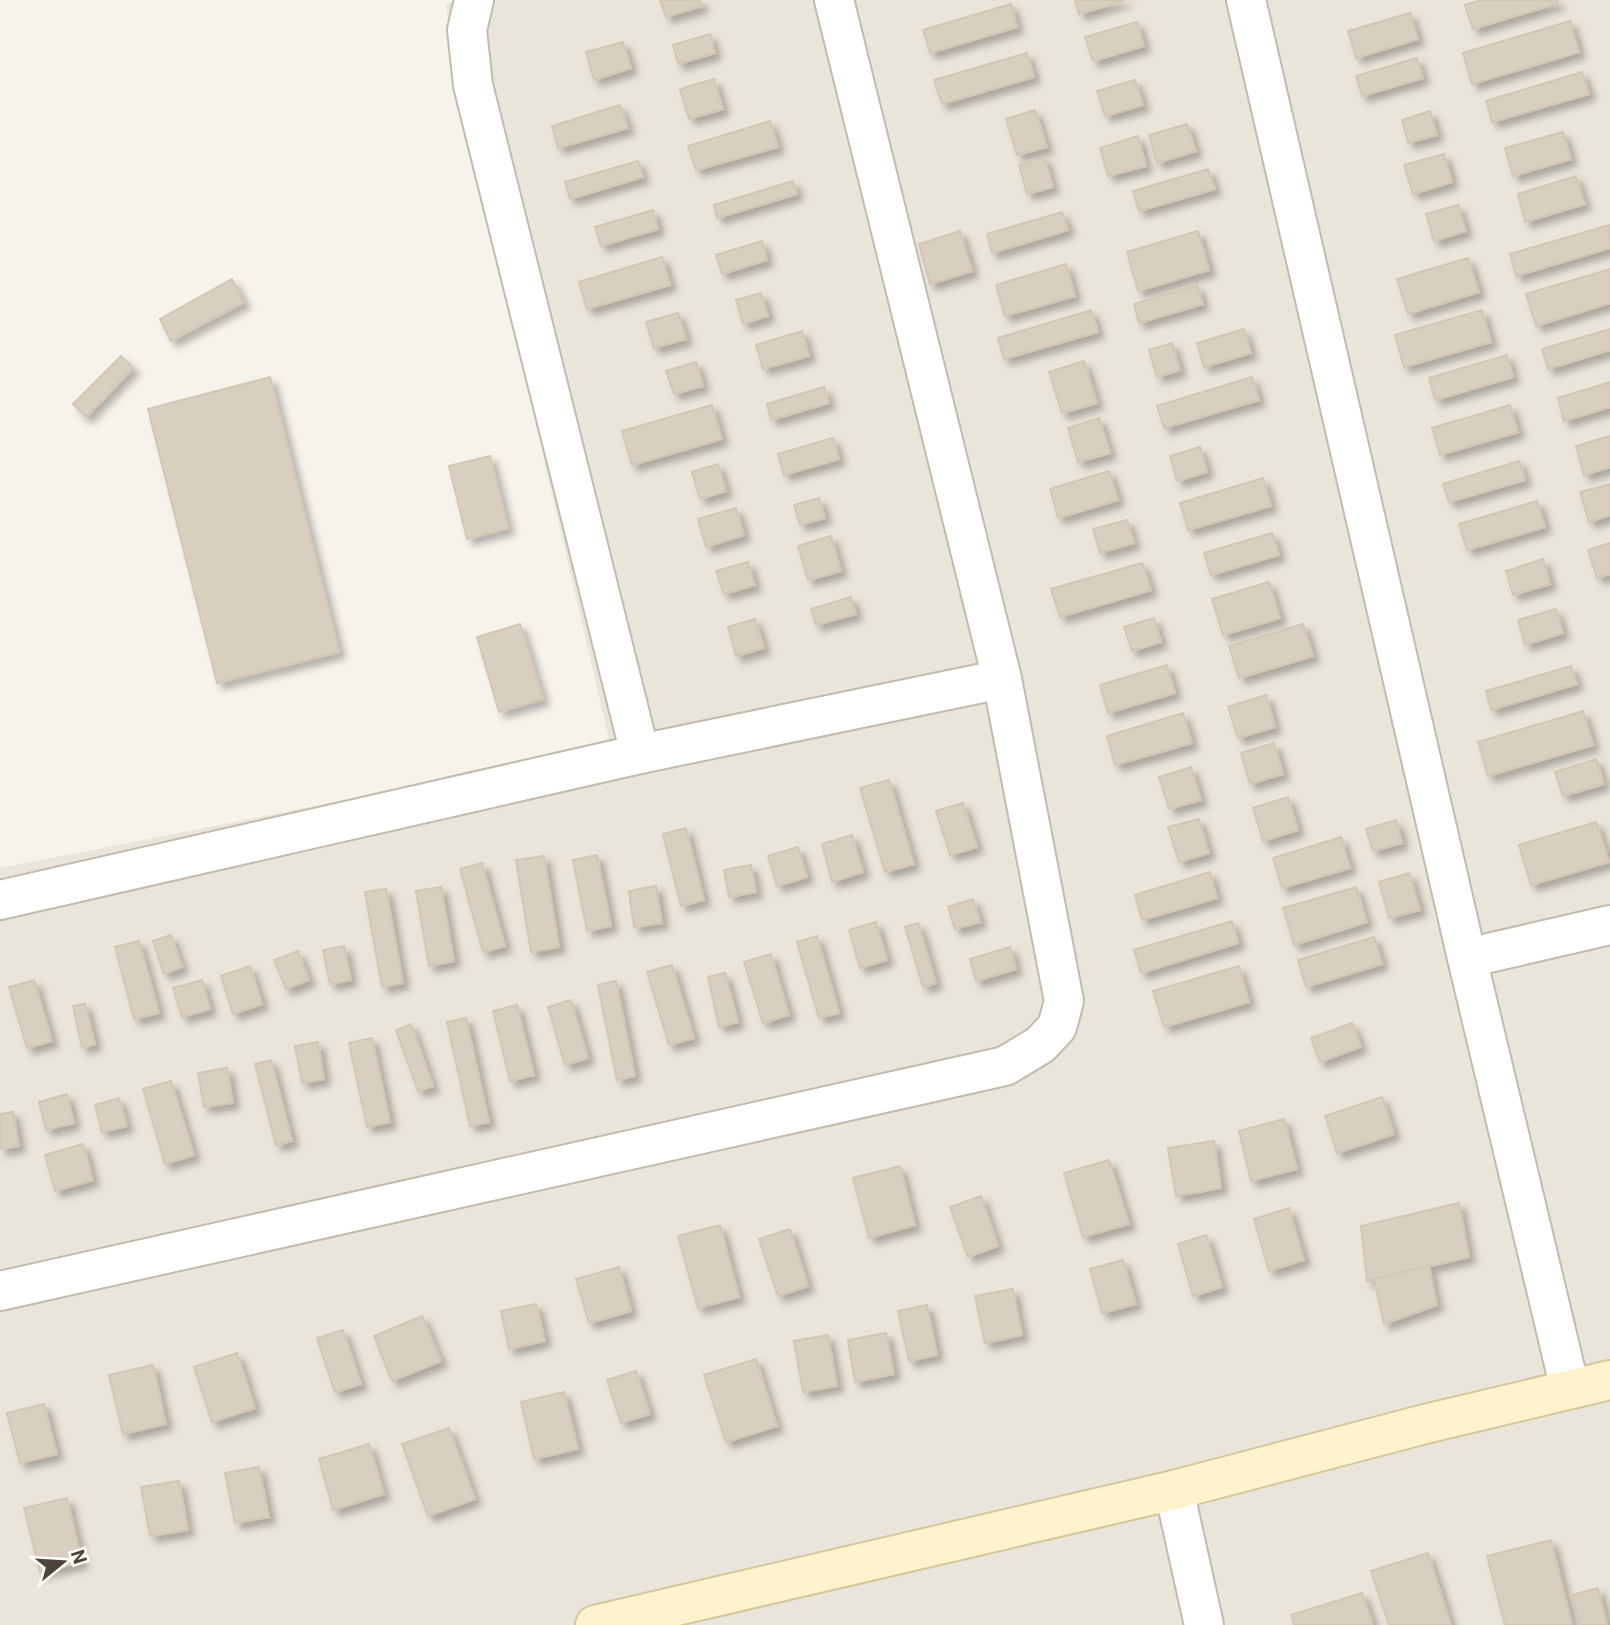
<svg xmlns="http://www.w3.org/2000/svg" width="1610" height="1625" font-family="Roboto,sans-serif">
<defs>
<filter id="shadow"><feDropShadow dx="6" dy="6" stdDeviation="3.5" flood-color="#0004"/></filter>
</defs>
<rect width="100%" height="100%" fill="#f6f3ec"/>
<!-- residential -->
<polygon fill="#eae5da" points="455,0 1610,0 1610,1625 0,1625 0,868 611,748 470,141 446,5"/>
<!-- building -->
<g fill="#d8cfc1" stroke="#d3c7b4" stroke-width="2" filter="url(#shadow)">
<polygon points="660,0 700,0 702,6 666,17"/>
<polygon points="1075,0 1126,0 1079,14"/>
<polygon points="1481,0 1557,0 1558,3 1473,29 1465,5"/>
<polygon points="1011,4 1017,27 930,53 923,30"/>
<polygon points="1410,13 1418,39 1356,58 1348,31"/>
<polygon points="1570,21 1579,52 1472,84 1463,53"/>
<polygon points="1137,22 1144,46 1093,61 1085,37"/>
<polygon points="710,34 715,53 678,64 673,45"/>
<polygon points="623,42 631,68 594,80 586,52"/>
<polygon points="1027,53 1034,77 942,104 934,80"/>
<polygon points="1417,58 1423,78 1362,96 1356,76"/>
<polygon points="1582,72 1589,94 1492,122 1486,101"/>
<polygon points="714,79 723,109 689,119 680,89"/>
<polygon points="1135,80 1143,105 1105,116 1097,91"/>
<polygon points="620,105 628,128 558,148 552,126"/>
<polygon points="1035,110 1047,147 1017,155 1006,119"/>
<polygon points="1430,111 1437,135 1408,143 1402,120"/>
<polygon points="770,121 778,147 696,170 688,146"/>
<polygon points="1187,124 1196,151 1157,163 1149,135"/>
<polygon points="1563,132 1571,159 1513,176 1505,148"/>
<polygon points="1138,136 1146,166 1108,176 1100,148"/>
<polygon points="1444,154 1452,182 1413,194 1404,165"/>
<polygon points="1044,157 1053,187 1027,194 1019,165"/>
<polygon points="638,161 643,177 570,199 565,182"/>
<polygon points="1208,169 1215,189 1139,211 1133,191"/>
<polygon points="1576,176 1585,204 1525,222 1518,194"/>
<polygon points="793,181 797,194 717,218 714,205"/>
<polygon points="1458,205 1466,231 1434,241 1426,214"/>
<polygon points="653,210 658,229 601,246 595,227"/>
<polygon points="1062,212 1068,230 992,253 987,234"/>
<polygon points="1609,225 1610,248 1516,276 1510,254"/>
<polygon points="960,231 972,271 930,284 919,244"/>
<polygon points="1198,231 1209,270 1138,291 1127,252"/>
<polygon points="762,241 767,260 722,274 716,255"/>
<polygon points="662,257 670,285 587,309 579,282"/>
<polygon points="1468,258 1479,292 1408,314 1397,279"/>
<polygon points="1066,264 1075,296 1005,316 996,285"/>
<polygon points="1610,269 1610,303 1536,326 1526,294"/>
<polygon points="232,279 244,302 171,341 160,319"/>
<polygon points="1197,285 1203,304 1139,323 1134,304"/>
<polygon points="761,293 768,316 743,324 736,300"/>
<polygon points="1091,310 1098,332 1004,359 998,338"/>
<polygon points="1482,310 1491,342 1404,367 1395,335"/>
<polygon points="678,313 686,339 654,348 646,322"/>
<polygon points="1244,329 1251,353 1204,367 1197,343"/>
<polygon points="1610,329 1610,350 1548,369 1542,349"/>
<polygon points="802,331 809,356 763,369 756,345"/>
<polygon points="1172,343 1180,370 1157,377 1149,350"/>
<polygon points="1507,355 1513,377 1435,400 1429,378"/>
<polygon points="121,356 133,368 86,417 73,404"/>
<polygon points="1084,361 1097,403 1062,413 1049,372"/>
<polygon points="696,362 703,386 674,394 666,371"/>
<polygon points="270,377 339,652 217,683 148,409"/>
<polygon points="1252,377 1259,400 1164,428 1157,406"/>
<polygon points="1610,382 1610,407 1564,421 1558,398"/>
<polygon points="824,387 829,403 771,420 767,404"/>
<polygon points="712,405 722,439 632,465 622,431"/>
<polygon points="1510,405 1518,432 1440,455 1432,428"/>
<polygon points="1099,418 1110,453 1078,462 1068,428"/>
<polygon points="1610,436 1610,467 1584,475 1576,446"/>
<polygon points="833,438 839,459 784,475 778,454"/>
<polygon points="1200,447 1207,472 1177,481 1170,456"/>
<polygon points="490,456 508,528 467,539 449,466"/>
<polygon points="1519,461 1525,480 1449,502 1443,484"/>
<polygon points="718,464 726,491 700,499 692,472"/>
<polygon points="1109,471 1118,500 1058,518 1050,489"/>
<polygon points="1263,478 1271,506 1188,530 1180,503"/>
<polygon points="1610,484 1610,515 1589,522 1580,492"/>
<polygon points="819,498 825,518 800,525 794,505"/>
<polygon points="1537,501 1545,527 1467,550 1459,524"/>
<polygon points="736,508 744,535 706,547 698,519"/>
<polygon points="1127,520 1134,543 1100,553 1093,529"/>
<polygon points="1272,533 1279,555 1211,575 1204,553"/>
<polygon points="831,536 841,571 808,580 798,546"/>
<polygon points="1610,543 1610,574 1597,578 1588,550"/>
<polygon points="1543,559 1550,584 1513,595 1506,571"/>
<polygon points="748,562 755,585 724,594 716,571"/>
<polygon points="1142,563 1151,590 1060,617 1051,589"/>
<polygon points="1269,582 1280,618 1223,635 1212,599"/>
<polygon points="851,597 856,614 816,625 811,609"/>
<polygon points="1556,609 1563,633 1525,645 1518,620"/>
<polygon points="1154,618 1161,642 1132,651 1124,627"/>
<polygon points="755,619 764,648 736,656 728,627"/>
<polygon points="520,624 543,699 499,712 477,637"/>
<polygon points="1303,624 1313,656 1239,678 1229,646"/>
<polygon points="1167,665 1175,693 1108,713 1100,685"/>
<polygon points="1571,666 1577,684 1491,710 1486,691"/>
<polygon points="1266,695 1275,727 1238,738 1228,707"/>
<polygon points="1583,711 1593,745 1488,776 1478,742"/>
<polygon points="1183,713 1192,743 1115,765 1107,736"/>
<polygon points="1274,743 1283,774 1250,784 1241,753"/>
<polygon points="1596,759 1604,784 1563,796 1555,772"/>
<polygon points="1191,767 1201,800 1169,809 1159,777"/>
<polygon points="889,780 914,864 885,872 860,788"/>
<polygon points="1288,797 1298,830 1263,841 1253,808"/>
<polygon points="963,803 977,847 950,855 936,811"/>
<polygon points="1199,819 1209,853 1179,862 1168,827"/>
<polygon points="1396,820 1402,843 1373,851 1366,829"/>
<polygon points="1596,822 1609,862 1531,885 1519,845"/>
<polygon points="686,828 704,900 681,906 663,834"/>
<polygon points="852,835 863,872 832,882 822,844"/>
<polygon points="1341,837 1350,868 1282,888 1273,858"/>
<polygon points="798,847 807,877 777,886 768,856"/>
<polygon points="597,855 611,926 587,931 573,860"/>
<polygon points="544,856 559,947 531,952 516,860"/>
<polygon points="482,863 505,946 483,952 460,869"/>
<polygon points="751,865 756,892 729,897 724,870"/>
<polygon points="1210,872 1217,898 1142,920 1135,895"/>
<polygon points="1409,873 1420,910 1389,918 1379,882"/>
<polygon points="656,886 662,923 634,927 629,891"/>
<polygon points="441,887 454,961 429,966 416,891"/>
<polygon points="1356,887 1367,922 1294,945 1283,908"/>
<polygon points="386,889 403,983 382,987 365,892"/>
<polygon points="973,899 980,922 955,929 948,907"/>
<polygon points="1232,921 1238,943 1141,973 1134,950"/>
<polygon points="876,922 887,960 860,968 849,930"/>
<polygon points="918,923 936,983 923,987 905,927"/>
<polygon points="171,935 182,967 164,974 153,941"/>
<polygon points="817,936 839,1013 819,1018 797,942"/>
<polygon points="1374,937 1382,964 1306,987 1298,960"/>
<polygon points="139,941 159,1013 134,1019 115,947"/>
<polygon points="344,946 351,980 330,984 323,950"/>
<polygon points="1010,947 1016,969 976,981 970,959"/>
<polygon points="298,951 309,980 286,989 274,960"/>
<polygon points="771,954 789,1015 763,1023 744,962"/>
<polygon points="672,965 694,1038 669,1045 647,972"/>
<polygon points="250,966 262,1004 233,1014 221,976"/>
<polygon points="1239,966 1249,1002 1164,1027 1153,991"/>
<polygon points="725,973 738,1022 719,1027 708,977"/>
<polygon points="34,980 52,1041 27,1048 9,987"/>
<polygon points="202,980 210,1009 182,1017 173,988"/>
<polygon points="616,981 635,1076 617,1080 598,985"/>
<polygon points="571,1000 588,1058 565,1065 548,1007"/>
<polygon points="85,1004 95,1044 82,1048 73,1006"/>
<polygon points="517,1005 534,1075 510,1081 493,1011"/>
<polygon points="466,1018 489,1122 470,1126 447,1022"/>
<polygon points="1352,1023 1361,1047 1320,1062 1311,1038"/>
<polygon points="411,1024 433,1086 418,1091 396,1030"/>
<polygon points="372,1038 390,1122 367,1127 349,1043"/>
<polygon points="318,1042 324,1079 302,1083 295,1046"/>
<polygon points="271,1060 292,1141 276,1145 255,1064"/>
<polygon points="227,1068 233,1103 204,1107 198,1073"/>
<polygon points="171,1081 194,1155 165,1164 143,1089"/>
<polygon points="67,1094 74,1123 46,1130 39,1102"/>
<polygon points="1382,1097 1394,1134 1337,1153 1325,1116"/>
<polygon points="119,1098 127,1126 102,1132 95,1105"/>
<polygon points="13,1112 19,1146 0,1149 0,1114"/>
<polygon points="1284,1119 1297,1169 1251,1181 1239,1131"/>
<polygon points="1214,1141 1221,1188 1176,1196 1168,1148"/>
<polygon points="83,1144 93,1180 55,1191 45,1155"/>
<polygon points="1109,1160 1129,1224 1083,1237 1064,1173"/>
<polygon points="900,1166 915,1225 869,1238 853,1178"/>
<polygon points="981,1196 998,1246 968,1257 950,1207"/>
<polygon points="1459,1203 1469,1257 1367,1281 1361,1226"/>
<polygon points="1289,1208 1304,1260 1269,1271 1254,1219"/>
<polygon points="720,1225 739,1297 698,1308 678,1236"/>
<polygon points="790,1229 808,1286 778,1296 759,1239"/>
<polygon points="1206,1235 1222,1287 1193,1296 1178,1244"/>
<polygon points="1123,1260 1136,1304 1102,1313 1090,1269"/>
<polygon points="1429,1266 1437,1305 1384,1324 1374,1279"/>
<polygon points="619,1267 631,1311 589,1323 576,1279"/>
<polygon points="1013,1289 1022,1335 985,1343 975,1296"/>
<polygon points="536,1304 545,1341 509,1349 501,1311"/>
<polygon points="927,1305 937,1355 909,1361 898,1311"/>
<polygon points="422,1316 441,1361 392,1381 374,1336"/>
<polygon points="343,1330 361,1384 335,1392 317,1338"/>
<polygon points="886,1333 894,1374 855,1382 848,1340"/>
<polygon points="828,1335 837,1386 803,1392 794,1341"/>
<polygon points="237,1353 255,1408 212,1422 194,1367"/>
<polygon points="756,1359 777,1426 726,1442 704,1375"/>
<polygon points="153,1365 166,1424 123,1434 109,1375"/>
<polygon points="636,1371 650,1414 621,1423 607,1380"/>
<polygon points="564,1392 578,1449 534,1459 521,1402"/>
<polygon points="44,1404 57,1454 20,1463 7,1413"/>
<polygon points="449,1428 475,1499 428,1516 402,1444"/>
<polygon points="369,1444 384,1494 333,1510 319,1459"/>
<polygon points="259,1467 269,1517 235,1523 225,1473"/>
<polygon points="179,1481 188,1530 150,1536 141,1487"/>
<polygon points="67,1498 82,1562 40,1572 24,1508"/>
<polygon points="1551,1540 1572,1625 1505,1625 1487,1556"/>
<polygon points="1428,1553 1451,1625 1389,1625 1371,1571"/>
<polygon points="1598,1588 1607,1625 1580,1625 1572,1595"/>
<polygon points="1362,1593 1373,1625 1294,1625 1291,1615"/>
</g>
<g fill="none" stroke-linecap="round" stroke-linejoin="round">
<defs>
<g id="street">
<polyline points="474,0 467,30 473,85 640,754"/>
<polyline points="1246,0 1467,958 1570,1389"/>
<polyline points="0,900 640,754 1002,679"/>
<polyline points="1467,958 1610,925"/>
<polyline points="0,1291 1005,1066 1040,1045 1057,1027 1064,1001 1002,679 834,0"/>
<polyline points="1174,1490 1204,1625"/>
</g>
<polyline id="secondary" points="595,1625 1174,1490 1425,1424 1610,1380"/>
</defs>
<!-- street casing -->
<use href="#street" stroke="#c2bbae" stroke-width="42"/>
<!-- secondary casing -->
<use href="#secondary" stroke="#d6c79b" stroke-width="42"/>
<!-- street -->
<use href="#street" stroke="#fff" stroke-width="38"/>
<!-- secondary -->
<use href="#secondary" stroke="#fff3cd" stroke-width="38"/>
</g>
<!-- north arrow -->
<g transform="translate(63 1562) rotate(72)" stroke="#ffffff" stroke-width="5" paint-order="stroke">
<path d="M0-5L12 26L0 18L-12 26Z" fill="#4b4439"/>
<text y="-10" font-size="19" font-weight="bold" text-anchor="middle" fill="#4b4439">N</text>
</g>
</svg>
